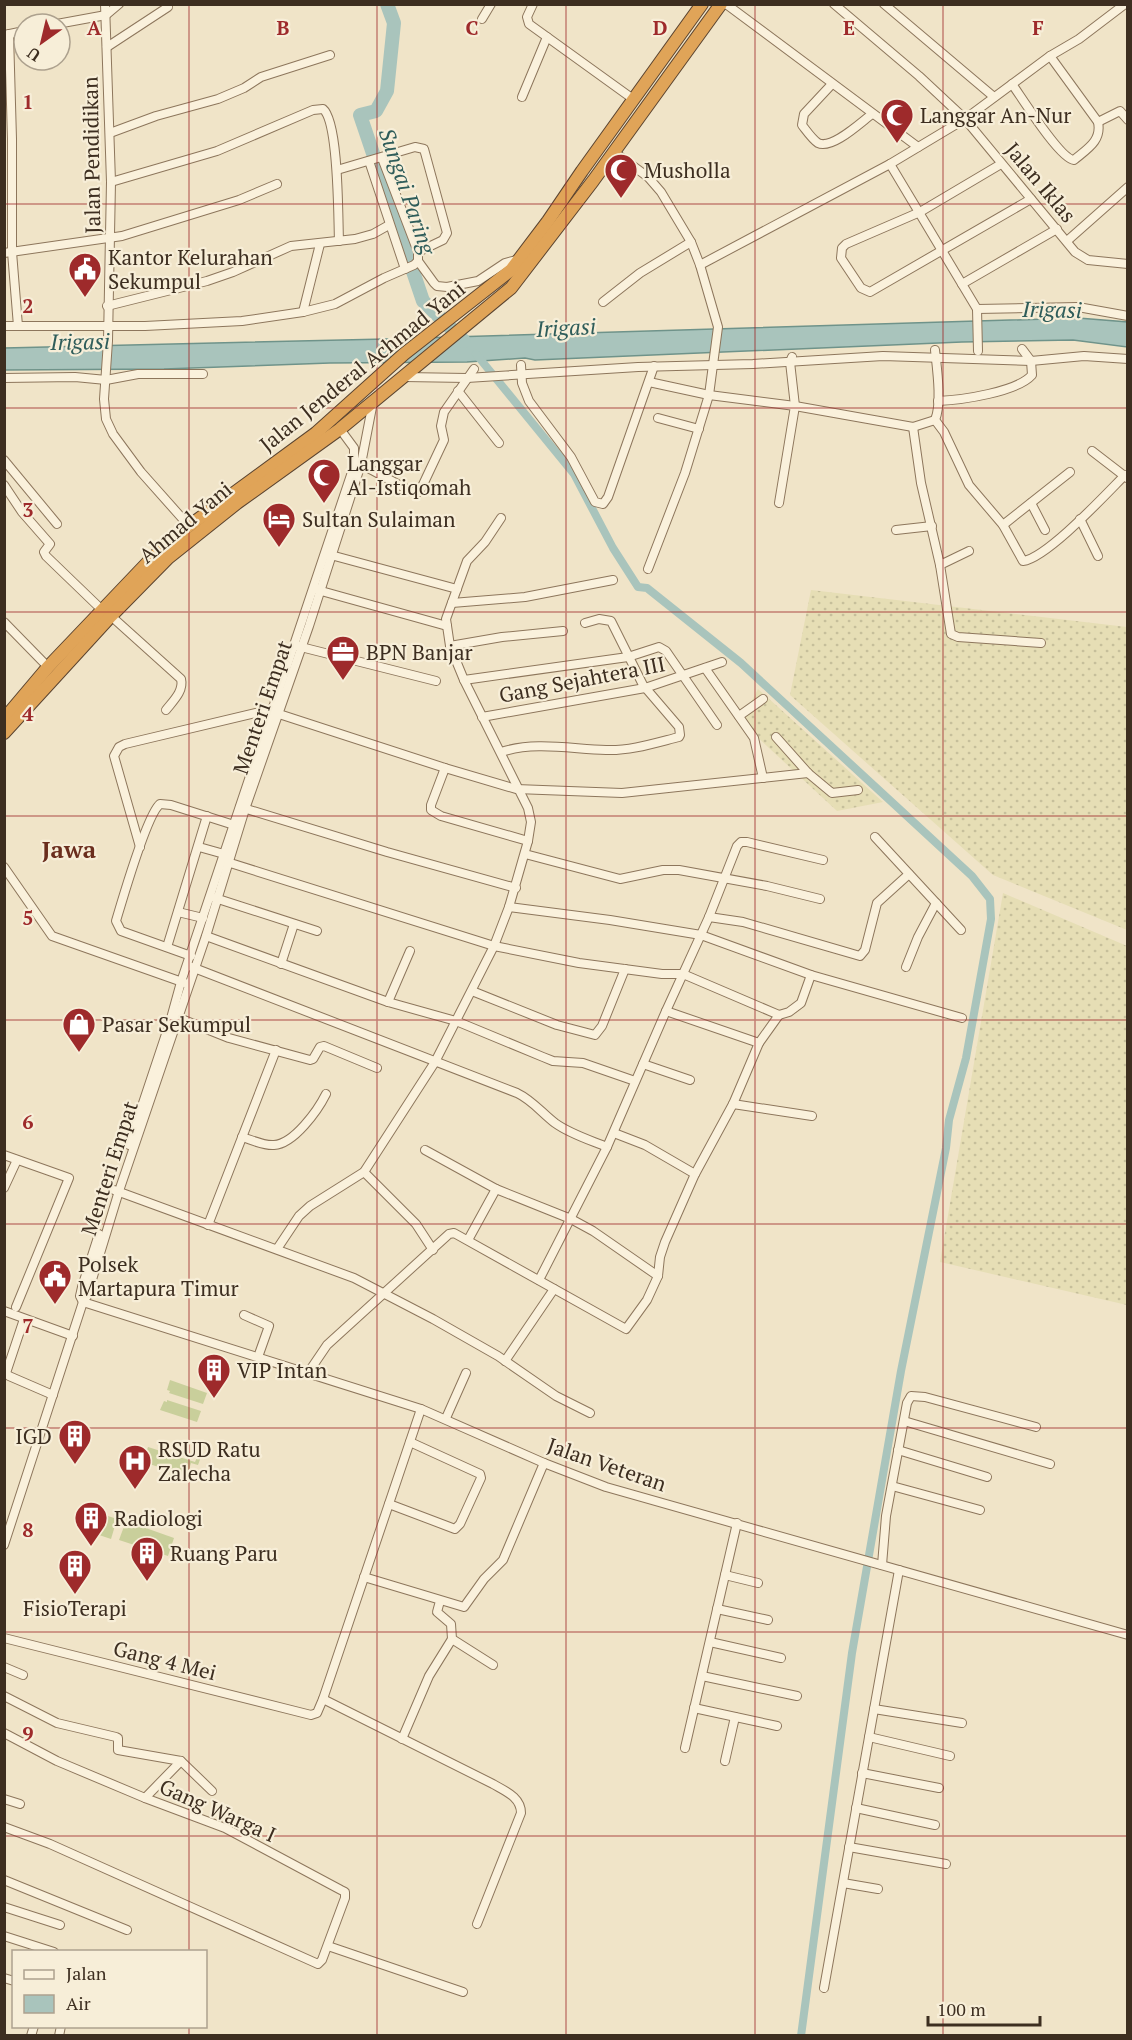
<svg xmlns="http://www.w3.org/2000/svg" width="1132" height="2040" font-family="'PT Serif',serif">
<defs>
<pattern id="farmland-dots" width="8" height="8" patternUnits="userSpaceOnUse" patternTransform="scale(1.5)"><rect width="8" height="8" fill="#e6deb5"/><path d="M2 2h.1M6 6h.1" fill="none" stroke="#c6bf9b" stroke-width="1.8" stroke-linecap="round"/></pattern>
</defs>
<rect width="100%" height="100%" fill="#f0e4c8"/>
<!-- farmland -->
<g fill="url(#farmland-dots)">
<polygon points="811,590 1127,627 1127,930 993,875 790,695"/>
<polygon points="758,689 883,802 837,811 741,722"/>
<polygon points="1003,893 1127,946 1127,1305 940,1262"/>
</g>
<!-- green -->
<g fill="#c9cf9b">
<polygon points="170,1380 207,1393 203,1404 169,1393 170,1391 167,1390"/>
<polygon points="167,1400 201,1411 197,1422 160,1410 164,1401 167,1402"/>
<polygon points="148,1447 195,1462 199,1453 202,1454 198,1465 191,1463 187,1476 143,1462"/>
<polygon points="87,1509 117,1519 111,1539 81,1529"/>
<polygon points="126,1521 174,1538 168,1556 119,1540"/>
</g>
<!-- water -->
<polygon fill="#a9c4bc" stroke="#6f938a" stroke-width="1.5" points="1078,318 1128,322 1127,347 1073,340 962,342 535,360 525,358 467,362 330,363 164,369 5,370 5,348 386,339"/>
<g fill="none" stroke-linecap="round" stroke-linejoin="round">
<!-- canal -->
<polyline stroke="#a9c4bc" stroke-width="8" points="476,354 574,474 613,548 638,587 647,588 741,663 972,876 990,899 991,919 966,1058 949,1120 946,1148 901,1371 852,1653 801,2036"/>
<!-- river -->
<polyline stroke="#a9c4bc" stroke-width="14" points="387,4 394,23 387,91 376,111 360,115 423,301 464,341"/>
<defs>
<g id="minor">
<polyline points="105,4 111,182 108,341 104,399 106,419 113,434 141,472 189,526"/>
<polyline points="533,4 527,17 529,24 633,99"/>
<polyline points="726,4 918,147"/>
<polyline points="834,4 919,76 965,119 1075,252 1088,260 1128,264"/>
<polyline points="884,4 994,97"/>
<polyline points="482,19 491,4"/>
<polyline points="57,24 106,15 119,4"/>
<polyline points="9,34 12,139 12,252 18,326"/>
<polyline points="5,35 24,31"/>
<polyline points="107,47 168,7"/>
<path d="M832 84 804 114 802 125C806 130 812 139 818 143 832 150 861 122 872 114"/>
<path d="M1012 84C1022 98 1060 159 1074 160 1087 149 1102 141 1098 122L1050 56"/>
<polyline points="522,97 547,37"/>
<polyline points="1098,122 1120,111 1128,120"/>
<polyline points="110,133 156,116 218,99 244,88 261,77 330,55"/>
<polyline points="614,152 648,177 661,192 691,242 700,265 718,327 709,395 685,473 648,569"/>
<polyline points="382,158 418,252"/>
<polyline points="369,161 405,269"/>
<polyline points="890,164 977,309 978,351"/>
<polyline points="1001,164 920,212 846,244 842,248 841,258 861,288 870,292 1031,199"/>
<polyline points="337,170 415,147 424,149 447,233 443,240 418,252 418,261"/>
<path d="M111 182 217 151 313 110 323 109C339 122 338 218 339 241"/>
<polyline points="1067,241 1128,187"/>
<polyline points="4,253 122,236 239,200 277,184"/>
<polyline points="700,265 890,164 965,119 1050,56 1079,39 1125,4"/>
<polyline points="962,284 1057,229"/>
<polyline points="603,302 640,273 691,242"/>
<polyline points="107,306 207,281 233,272 291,246 355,239 373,234 389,225"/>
<polyline points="977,309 1078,307 1128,316"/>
<polyline points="303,312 320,244"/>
<polyline points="4,326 145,326 242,321 303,312 335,304 384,278 414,265 418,261 434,283 437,286 447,287 478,281 505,263 520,259"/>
<polyline points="521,365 522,383 529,401 571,457 595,502 603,504 608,497 654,366"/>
<polyline points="404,377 467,378 638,367 753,364 883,356 1031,361 1084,356 1128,359"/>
<polyline points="4,378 75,377 106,380 138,374 203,374"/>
<polyline points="649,382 709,395 795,406 913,427 935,420"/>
<polyline points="458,391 499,443"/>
<path d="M938 401C962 400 1017 392 1032 375L1031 361 1022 349"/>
<polyline points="658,418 699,429"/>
<path d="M935 420 944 432 969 485 1003 525 1023 561C1047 558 1106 494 1125 475"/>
<path d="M935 420C942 404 937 369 935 350"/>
<polyline points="913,427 921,483 940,565 969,551"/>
<polyline points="1092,451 1127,478"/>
<polyline points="4,460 57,524"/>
<polyline points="361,464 412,492 417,493 420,491 444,440 441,426 444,412 474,369"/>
<polyline points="4,485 22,512 50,544 44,552 46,556 101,609"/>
<polyline points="779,503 795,406 790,362 792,357"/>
<polyline points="1031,503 1045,530"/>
<polyline points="1080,519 1098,556"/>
<polyline points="1003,525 1070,472"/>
<polyline points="896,530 932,526"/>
<polyline points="327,554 457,589"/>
<polyline points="940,565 951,634 958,637 1041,643"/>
<polyline points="314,589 447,626"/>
<polyline points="452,603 525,597 613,580"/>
<path d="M111 616 181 679C184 691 173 701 166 710"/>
<polyline points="4,622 48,667"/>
<polyline points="297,646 436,681"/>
<polyline points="450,646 502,637 563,631"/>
<polyline points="705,668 754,738 763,778"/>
<polyline points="464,680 628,657 659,647 666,651 717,725"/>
<polyline points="739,716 763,699"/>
<polyline points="482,717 645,688 722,662"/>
<polyline points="776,737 808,773 832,793 858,790"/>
<path d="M501 752C535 741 571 749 606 750 630 751 655 743 679 737L680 735 679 727 643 685 611 621 599 619 585 623"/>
<polyline points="445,768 431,805 431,810 441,816 528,841"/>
<polyline points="240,807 387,852 516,888"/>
<polyline points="875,837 961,930"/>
<polyline points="140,847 114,756 119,747 125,744 272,709 279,714 445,768 516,789 622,793 808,773"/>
<polyline points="199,847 224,854"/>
<polyline points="525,854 620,879 663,870 679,870 767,886 820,899"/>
<polyline points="224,861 494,946 579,963 662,974 683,974 779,1015"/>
<polyline points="4,867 52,936 185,983"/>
<polyline points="215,898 317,931"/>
<polyline points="509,907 610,920 701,935 811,975 962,1018"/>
<polyline points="178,912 203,918"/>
<polyline points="709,917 743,922 860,956 865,950 877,903 909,874"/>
<polyline points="206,936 388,1002 456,1021 543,1057 553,1061 583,1063 635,1081"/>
<polyline points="167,947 207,816"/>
<path d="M191 956 121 931 116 921C122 901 147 814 160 804L171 805 234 825"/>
<polyline points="281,964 294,924"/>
<path d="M189 966 517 1093C532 1100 542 1113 555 1123 570 1134 590 1140 607 1147"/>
<polyline points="906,967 918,937 936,903"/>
<polyline points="472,991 557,1025 595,1035 602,1026 625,969"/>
<polyline points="388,1002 410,951"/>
<polyline points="666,1011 759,1043"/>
<polyline points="174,1016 229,1038 310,1060 313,1059 320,1047 324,1046 377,1068"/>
<polyline points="643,1064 690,1080"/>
<polyline points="733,1104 812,1116"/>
<polyline points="614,1133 645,1145 695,1174"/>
<path d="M242 1137C252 1140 264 1146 274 1145 294 1144 318 1110 326 1094"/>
<polyline points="129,1145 170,1022 181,982 354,466 354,448 340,429"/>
<polyline points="425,1150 496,1189 571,1219 593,1231 658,1276"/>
<polyline points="4,1155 69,1178 16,1307"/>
<polyline points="364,1172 416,1224 433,1250"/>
<polyline points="4,1188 17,1160"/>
<polyline points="114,1190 354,1278 433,1319 498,1356 556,1396 590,1413"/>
<polyline points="208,1225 276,1050"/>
<polyline points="468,1240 496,1189"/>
<polyline points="277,1249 299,1216 310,1206 364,1172 435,1062 494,946 509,907 528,841 531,822 528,808 464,680 450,646 446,619 467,561 485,542 501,518"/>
<polyline points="539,1280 607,1147 666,1011 709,917 737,846 741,842 747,842 823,860"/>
<polyline points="83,1302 421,1409 544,1463 606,1487 1128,1635"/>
<polyline points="83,1302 80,1296 82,1287 99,1234"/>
<polyline points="4,1311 73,1336"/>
<polyline points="244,1315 269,1326 258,1357"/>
<polyline points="24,1319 6,1373 9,1376 53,1395"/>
<polyline points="505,1361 554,1289"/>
<polyline points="308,1373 327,1345 449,1234 454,1233 626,1329 647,1300 658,1276 660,1257 665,1242 695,1174 733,1104 759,1043 779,1015 789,1012 801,1003 811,975"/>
<polyline points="446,1418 466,1373"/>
<polyline points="904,1421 1050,1464"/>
<polyline points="898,1450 987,1477"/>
<polyline points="892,1486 980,1510"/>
<polyline points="389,1504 455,1529 460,1524 481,1478 480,1474 410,1442"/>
<polyline points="4,1545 83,1302 87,1296 119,1191 206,936 245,809 309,626 361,464 373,402"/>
<polyline points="882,1565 886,1516 907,1403 911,1396 925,1397 1036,1427"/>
<polyline points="725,1575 758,1583"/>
<polyline points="364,1577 464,1607 484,1579 503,1560 544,1463"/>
<polyline points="440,1601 437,1612 451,1624 452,1639 493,1665"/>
<polyline points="717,1609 768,1620"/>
<polyline points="4,1638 311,1715 317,1713 323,1699 421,1409"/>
<polyline points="710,1642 781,1658"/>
<polyline points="4,1667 23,1675"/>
<polyline points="702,1676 797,1696"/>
<polyline points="4,1696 57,1723 116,1737 118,1738 118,1750 181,1761 212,1791"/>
<path d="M323 1699 493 1784C505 1791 521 1797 521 1813L477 1924"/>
<polyline points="694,1708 777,1726"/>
<polyline points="874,1709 962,1723"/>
<polyline points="4,1733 57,1761 145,1798 225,1828 341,1890 345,1892 345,1898 322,1960 318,1964 50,1844 4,1827"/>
<polyline points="869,1737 950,1756"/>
<polyline points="402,1739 429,1676 452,1639"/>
<polyline points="685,1748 737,1523"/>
<polyline points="725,1761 735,1717"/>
<polyline points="862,1773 939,1788"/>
<polyline points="145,1798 181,1761"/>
<polyline points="4,1799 20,1804"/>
<polyline points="856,1808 935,1825"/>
<polyline points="849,1847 946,1864"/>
<polyline points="4,1880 127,1930"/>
<polyline points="843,1883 878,1889"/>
<polyline points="4,1907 60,1925"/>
<polyline points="4,1936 54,1952"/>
<polyline points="328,1946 463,1992"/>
<polyline points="4,1978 14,1981"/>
<polyline points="824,1988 899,1570"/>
<polyline points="31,2036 34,2026"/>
<polyline points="59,2036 61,2026"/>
</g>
<g id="highway">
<polyline points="4,719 48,667 150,560 189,526 316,433 404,354 511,270 548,221 582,171 702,4"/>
<polyline points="4,733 111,616 168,558 237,503 340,429 511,288 593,181 721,4"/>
</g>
</defs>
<!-- minor casing -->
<use href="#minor" stroke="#8d765c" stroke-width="10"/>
<!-- highway casing -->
<use href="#highway" stroke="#5b4430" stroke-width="14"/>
<!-- minor -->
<use href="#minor" stroke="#faf1dc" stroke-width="8"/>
<!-- highway -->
<use href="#highway" stroke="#e0a458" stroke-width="12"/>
</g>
<!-- grid -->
<path fill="none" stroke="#9e2a2b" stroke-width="1.5" stroke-opacity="0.55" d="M189 4V1952M377 4V2036M566 4V2036M755 4V2036M943 4V2036M4 204H1128M4 408H1128M4 612H1128M4 816H1128M4 1020H1128M4 1224H1128M4 1428H1128M4 1632H1128M4 1836H1128M189 2026V2036"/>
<!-- icons -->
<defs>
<symbol id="mosque-pin" viewBox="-11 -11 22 30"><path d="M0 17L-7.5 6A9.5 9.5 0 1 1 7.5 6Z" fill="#9e2a2b" stroke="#f7eed8"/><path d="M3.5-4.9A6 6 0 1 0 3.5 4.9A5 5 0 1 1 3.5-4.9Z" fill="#fff"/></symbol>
<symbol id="civic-pin" viewBox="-11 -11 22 30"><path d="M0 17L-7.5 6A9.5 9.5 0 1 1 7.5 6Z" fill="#9e2a2b" stroke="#f7eed8"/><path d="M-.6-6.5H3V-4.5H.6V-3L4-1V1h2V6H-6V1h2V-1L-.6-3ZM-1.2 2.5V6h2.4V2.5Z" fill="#fff"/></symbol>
<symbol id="hotel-pin" viewBox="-11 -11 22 30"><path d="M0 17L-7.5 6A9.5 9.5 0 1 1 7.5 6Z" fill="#9e2a2b" stroke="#f7eed8"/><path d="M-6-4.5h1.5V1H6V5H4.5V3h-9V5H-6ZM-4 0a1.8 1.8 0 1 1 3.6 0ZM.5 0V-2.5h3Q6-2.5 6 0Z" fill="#fff"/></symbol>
<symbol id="office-pin" viewBox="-11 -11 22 30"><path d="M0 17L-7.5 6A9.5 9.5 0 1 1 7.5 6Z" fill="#9e2a2b" stroke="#f7eed8"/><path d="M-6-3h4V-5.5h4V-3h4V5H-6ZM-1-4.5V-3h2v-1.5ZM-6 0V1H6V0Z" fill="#fff"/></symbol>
<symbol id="shop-pin" viewBox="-11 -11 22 30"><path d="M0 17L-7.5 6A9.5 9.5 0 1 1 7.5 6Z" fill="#9e2a2b" stroke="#f7eed8"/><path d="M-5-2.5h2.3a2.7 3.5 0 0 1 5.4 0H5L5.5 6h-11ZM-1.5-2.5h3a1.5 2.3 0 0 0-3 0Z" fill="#fff"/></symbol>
<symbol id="building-pin" viewBox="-11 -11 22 30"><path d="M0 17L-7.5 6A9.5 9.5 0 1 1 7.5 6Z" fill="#9e2a2b" stroke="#f7eed8"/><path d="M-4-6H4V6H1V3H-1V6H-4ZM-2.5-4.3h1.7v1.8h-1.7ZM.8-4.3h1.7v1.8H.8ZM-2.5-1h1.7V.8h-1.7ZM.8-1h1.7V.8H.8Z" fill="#fff"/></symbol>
<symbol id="hospital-pin" viewBox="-11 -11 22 30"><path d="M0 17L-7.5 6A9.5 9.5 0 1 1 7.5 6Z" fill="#9e2a2b" stroke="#f7eed8"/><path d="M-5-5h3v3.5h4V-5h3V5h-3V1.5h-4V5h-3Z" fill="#fff"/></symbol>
</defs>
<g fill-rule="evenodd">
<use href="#mosque-pin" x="878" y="96" width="38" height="52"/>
<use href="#mosque-pin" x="602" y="151" width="38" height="52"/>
<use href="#civic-pin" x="66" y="250" width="38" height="52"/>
<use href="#mosque-pin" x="305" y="456" width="38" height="52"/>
<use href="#hotel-pin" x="260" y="500" width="38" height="52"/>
<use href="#office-pin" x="324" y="633" width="38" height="52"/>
<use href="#shop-pin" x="60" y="1005" width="38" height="52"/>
<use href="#civic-pin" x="36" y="1257" width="38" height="52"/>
<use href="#building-pin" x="195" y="1351" width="38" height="52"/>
<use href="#building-pin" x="56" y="1417" width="38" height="52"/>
<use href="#hospital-pin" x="116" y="1442" width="38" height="52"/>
<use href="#building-pin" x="72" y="1499" width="38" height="52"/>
<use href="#building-pin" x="128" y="1534" width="38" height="52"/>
<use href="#building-pin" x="56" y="1547" width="38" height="52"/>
</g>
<g text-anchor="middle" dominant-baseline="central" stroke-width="4.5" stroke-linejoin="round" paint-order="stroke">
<!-- poi labels -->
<g font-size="21" fill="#3d2e20" stroke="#f7eed8" text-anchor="start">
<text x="920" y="115">Langgar An-Nur</text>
<text x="644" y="170">Musholla</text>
<text x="108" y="257">Kantor Kelurahan<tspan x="108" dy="24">Sekumpul</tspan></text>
<text x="347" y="463">Langgar<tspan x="347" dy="24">Al-Istiqomah</tspan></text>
<text x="302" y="519">Sultan Sulaiman</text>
<text x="366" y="652">BPN Banjar</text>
<text x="102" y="1024">Pasar Sekumpul</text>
<text x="78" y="1264">Polsek<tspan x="78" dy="24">Martapura Timur</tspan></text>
<text x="237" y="1370">VIP Intan</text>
<text x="52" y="1436" text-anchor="end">IGD</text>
<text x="158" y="1449">RSUD Ratu<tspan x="158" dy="24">Zalecha</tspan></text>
<text x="114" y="1518">Radiologi</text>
<text x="170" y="1553">Ruang Paru</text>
<text x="75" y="1608" text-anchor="middle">FisioTerapi</text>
</g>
<!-- street labels -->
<g font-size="21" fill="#3d2e20" stroke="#f7eed8">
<text transform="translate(91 155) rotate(-91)">Jalan Pendidikan</text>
<text transform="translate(1041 182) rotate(50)">Jalan Iklas</text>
<text transform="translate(362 366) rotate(-39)">Jalan Jenderal Achmad Yani</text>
<text transform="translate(185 522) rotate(-40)">Ahmad Yani</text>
<text transform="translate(582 679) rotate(-11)">Gang Sejahtera III</text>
<text transform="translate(262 707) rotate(-71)">Menteri Empat</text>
<text transform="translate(109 1168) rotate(-72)">Menteri Empat</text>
<text transform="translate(607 1464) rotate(19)">Jalan Veteran</text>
<text transform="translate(165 1660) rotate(14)">Gang 4 Mei</text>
<text transform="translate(218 1810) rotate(24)">Gang Warga I</text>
</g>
<!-- water labels -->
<g font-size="22" font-style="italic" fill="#2f5d5a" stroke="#f7eed8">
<text transform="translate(408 191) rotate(71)">Sungai Paring</text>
<text transform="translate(1052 309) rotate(1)">Irigasi</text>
<text transform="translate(566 327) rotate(-3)">Irigasi</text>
<text transform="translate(80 341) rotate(-1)">Irigasi</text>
</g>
<!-- quarter labels -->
<g font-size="24" font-weight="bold" fill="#6b2e1e" stroke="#f7eed8">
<text x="69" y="849">Jawa</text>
</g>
</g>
<g font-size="20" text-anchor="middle" font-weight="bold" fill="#9e2a2b" stroke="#f7eed8" stroke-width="4.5" stroke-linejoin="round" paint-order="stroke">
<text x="94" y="35">A</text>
<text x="283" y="35">B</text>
<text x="472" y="35">C</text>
<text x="660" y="35">D</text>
<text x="849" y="35">E</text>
<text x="1038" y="35">F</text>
<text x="28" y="109">1</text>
<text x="28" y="313">2</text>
<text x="28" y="517">3</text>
<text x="28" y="721">4</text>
<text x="28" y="925">5</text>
<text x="28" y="1129">6</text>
<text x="28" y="1333">7</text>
<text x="28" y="1537">8</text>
<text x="28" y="1741">9</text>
</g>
<!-- border -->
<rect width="1132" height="2040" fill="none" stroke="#3d2e20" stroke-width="12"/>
<!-- legend -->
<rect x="12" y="1950" width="195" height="78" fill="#f7eed8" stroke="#ada18e" stroke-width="1.5"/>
<rect x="24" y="1970" width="30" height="9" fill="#faf1dc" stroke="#ada18e" stroke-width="1.5"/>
<text x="66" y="1980" font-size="18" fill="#3d2e20">Jalan</text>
<rect x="24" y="1995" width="30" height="18" fill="#a9c4bc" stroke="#ada18e" stroke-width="1.5"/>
<text x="66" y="2010" font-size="18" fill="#3d2e20">Air</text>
<!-- north arrow -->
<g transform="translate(42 42) rotate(214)"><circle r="28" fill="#f7eed8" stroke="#ada18e" stroke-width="1.5"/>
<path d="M0-4.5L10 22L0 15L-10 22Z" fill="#9e2a2b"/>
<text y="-9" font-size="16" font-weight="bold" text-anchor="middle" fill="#3d2e20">U</text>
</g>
<!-- scale -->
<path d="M928 2016v9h112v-9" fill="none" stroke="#3d2e20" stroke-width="3"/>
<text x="937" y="2016" font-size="18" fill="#3d2e20" stroke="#f7eed8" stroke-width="4.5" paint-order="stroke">100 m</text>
</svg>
